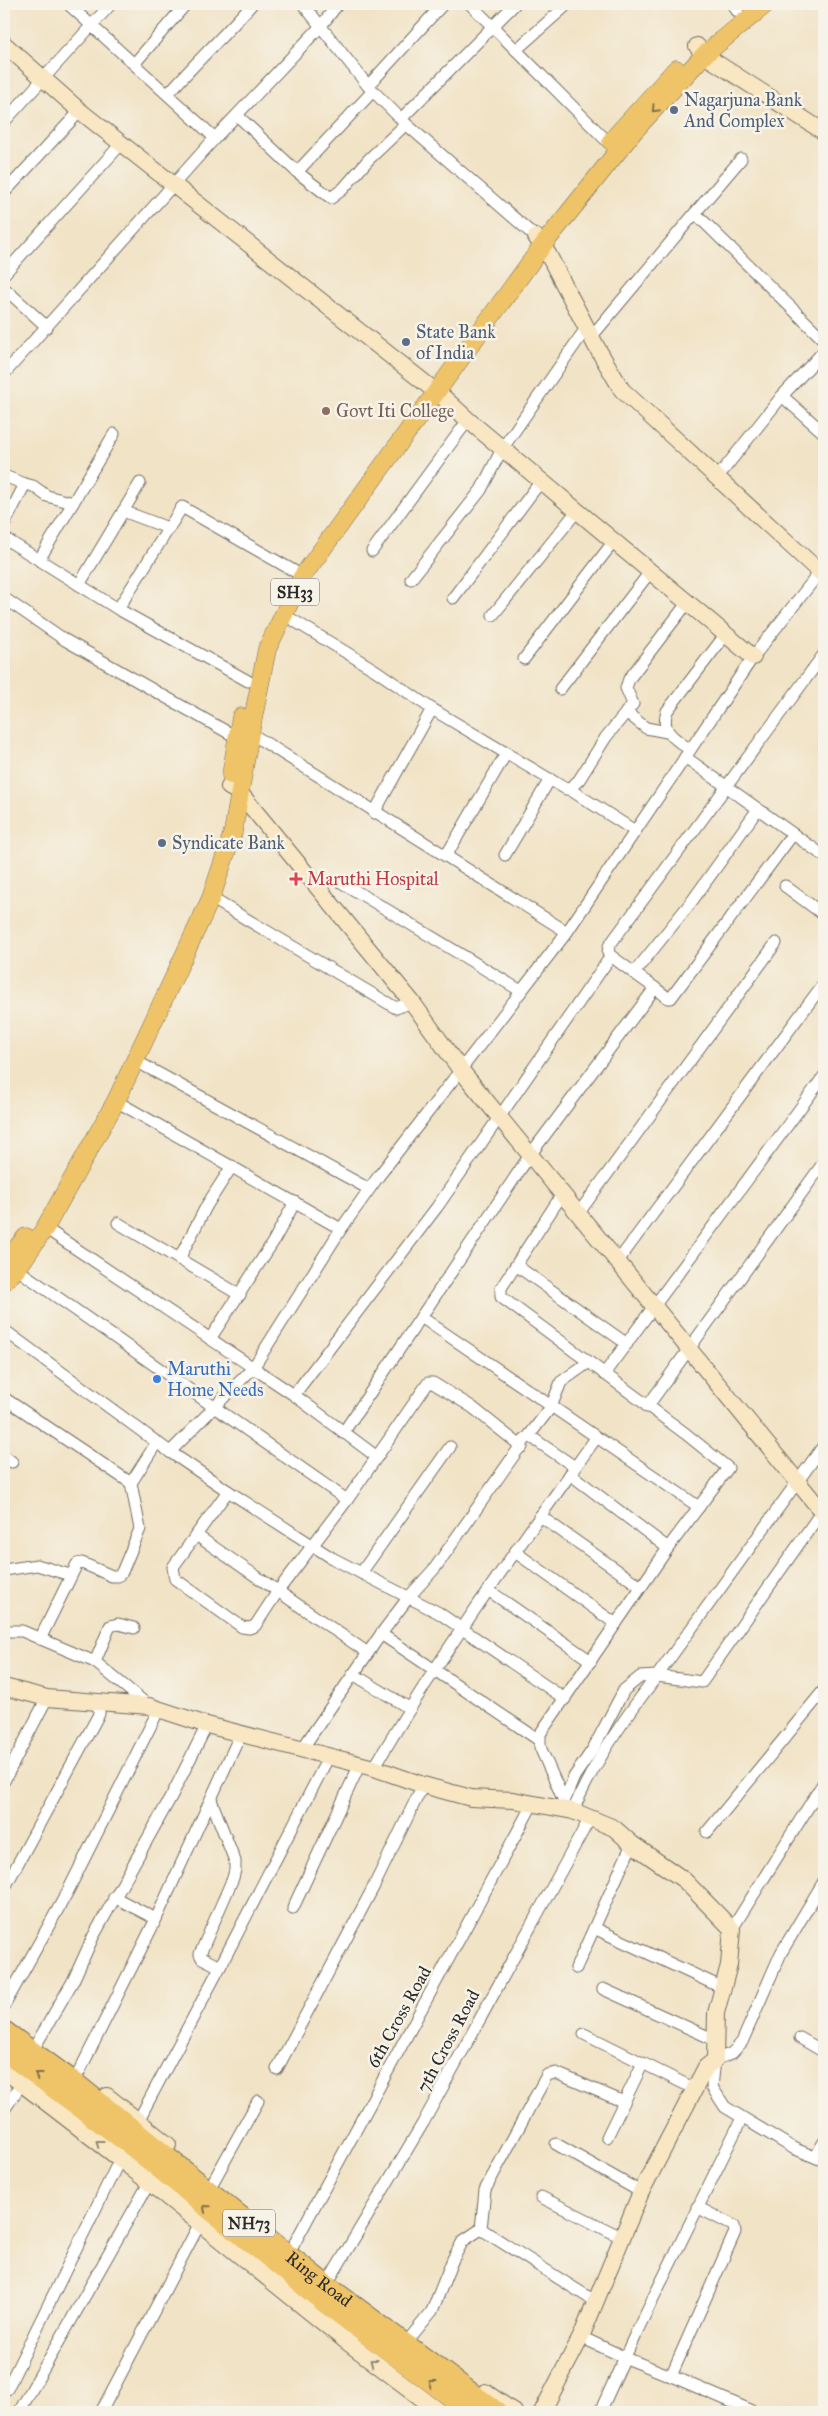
<svg xmlns="http://www.w3.org/2000/svg" width="828" height="2416" font-family="'IM FELL Great Primer',serif">
<rect width="100%" height="100%" fill="#f7f3e8"/>
<filter id="ink" filterUnits="userSpaceOnUse"><feTurbulence type="fractalNoise" baseFrequency=".02" numOctaves="2"/><feDisplacementMap in="SourceGraphic" scale="10" xChannelSelector="R" yChannelSelector="G"/><feConvolveMatrix kernelMatrix="1 2 1 2 8 2 1 2 1" color-interpolation-filters="sRGB"/></filter>
<filter id="wash" filterUnits="userSpaceOnUse"><feTurbulence type="fractalNoise" baseFrequency=".0096" numOctaves="4" result="noise"/><feDisplacementMap in="SourceGraphic" scale="20" xChannelSelector="R" yChannelSelector="G"/><feGaussianBlur stdDeviation="1.12" result="paint"/><feColorMatrix in="noise" values="0 0 0 0 0 0 0 0 0 0 0 0 0 0 0 0 0 1.4 0 .05"/><feComposite in="paint" operator="in"/></filter>
<g filter="url(#wash)">
<rect width="100%" height="100%" fill="#f1e3c6"/>
</g>
<g filter="url(#ink)">
<g fill="none" stroke-linecap="round" stroke-linejoin="round">
<defs>
<g id="street">
<polyline points="68,4 215,138"/>
<polyline points="303,4 368,86 406,124 536,237"/>
<polyline points="470,4 609,143"/>
<polyline points="732,4 738,12"/>
<polyline points="516,50 568,4"/>
<polyline points="134,64 186,4"/>
<polyline points="368,86 443,4"/>
<path d="M168 94C195 63 225 35 252 4"/>
<polyline points="238,116 297,172 331,198 343,189 369,159 406,124"/>
<polyline points="401,119 515,4"/>
<polyline points="4,122 111,4"/>
<polyline points="297,172 373,91"/>
<polyline points="4,193 80,111"/>
<polyline points="695,213 741,159"/>
<polyline points="4,274 121,144"/>
<polyline points="4,288 47,327"/>
<polyline points="592,336 695,213 824,340"/>
<polyline points="824,351 782,396 824,433"/>
<polyline points="4,374 215,138 321,26 338,4"/>
<polyline points="4,476 25,484 4,525"/>
<polyline points="717,478 782,396"/>
<polyline points="25,484 33,486 47,496 73,503"/>
<polyline points="123,511 168,528"/>
<polyline points="4,538 118,609 248,681"/>
<polyline points="372,551 468,420"/>
<polyline points="39,560 114,434"/>
<polyline points="411,579 481,490 502,449 587,327"/>
<polyline points="79,585 140,483"/>
<polyline points="4,598 65,640 243,741"/>
<polyline points="453,598 541,481"/>
<polyline points="118,609 182,507 294,571"/>
<polyline points="283,614 375,670 432,709 566,789 569,789 635,831"/>
<polyline points="493,615 577,511"/>
<polyline points="524,659 614,541"/>
<polyline points="560,689 650,572"/>
<polyline points="626,712 646,728 667,732"/>
<polyline points="250,733 567,932"/>
<path d="M690 750C675 738 660 733 667 711L726 634"/>
<polyline points="685,757 824,856"/>
<polyline points="569,789 579,780 606,737 633,704 626,688 629,679 688,602"/>
<polyline points="374,813 432,709"/>
<polyline points="505,855 550,779"/>
<polyline points="446,856 507,752"/>
<polyline points="341,882 521,991"/>
<polyline points="785,886 824,915"/>
<polyline points="211,898 396,1008 412,1002"/>
<polyline points="611,956 608,953 609,946 824,654"/>
<polyline points="634,973 655,988"/>
<polyline points="134,1060 369,1189"/>
<polyline points="116,1101 341,1229"/>
<polyline points="563,1193 501,1288 501,1297 686,1434 728,1468 668,1548 540,1734 540,1747 564,1801"/>
<polyline points="578,1214 776,943"/>
<polyline points="118,1223 240,1295"/>
<polyline points="45,1228 294,1395 377,1457"/>
<polyline points="179,1259 207,1205 232,1166"/>
<polyline points="618,1261 824,983"/>
<polyline points="517,1266 627,1344"/>
<polyline points="17,1269 347,1500"/>
<polyline points="421,1317 699,1507"/>
<polyline points="4,1330 170,1452 228,1491 332,1558 439,1613 565,1699"/>
<polyline points="210,1339 273,1242 295,1202"/>
<polyline points="604,1374 824,1076"/>
<polyline points="294,1395 437,1207 611,956 634,973 692,901 758,809"/>
<polyline points="4,1398 131,1483"/>
<polyline points="647,1407 824,1162"/>
<polyline points="343,1433 530,1155 655,988 668,998 671,998 793,834"/>
<polyline points="528,1437 551,1407 561,1382 589,1362"/>
<polyline points="170,1452 253,1368 341,1229 378,1177 567,932 753,657 820,572"/>
<polyline points="4,1456 12,1462"/>
<polyline points="570,1474 668,1548"/>
<polyline points="228,1491 173,1567 175,1579 242,1627 249,1628 255,1626 278,1591 347,1500 428,1383 433,1383 472,1407 522,1447"/>
<polyline points="540,1516 641,1587"/>
<polyline points="196,1535 368,1653"/>
<polyline points="515,1552 616,1624"/>
<polyline points="4,1570 37,1565 70,1575"/>
<polyline points="361,1573 450,1447"/>
<polyline points="488,1590 591,1661"/>
<polyline points="4,1631 22,1631 95,1662 149,1706"/>
<polyline points="381,1634 539,1740"/>
<polyline points="40,1639 77,1564 82,1563 112,1576 118,1576 122,1572 140,1529 131,1483 157,1442"/>
<polyline points="95,1662 110,1626 118,1624 134,1628"/>
<polyline points="353,1674 409,1708"/>
<polyline points="302,1749 381,1634 408,1598 435,1568 526,1438 531,1437 575,1467"/>
<path d="M374 1768C441 1653 519 1546 596 1438"/>
<polyline points="4,1781 47,1698"/>
<polyline points="563,1804 574,1777 593,1749 624,1690 640,1677 657,1676 824,1445"/>
<path d="M573 1811C593 1763 625 1717 657 1676L702 1682 822 1511"/>
<polyline points="707,1832 824,1690"/>
<polyline points="824,1881 781,1953 742,2042 732,2053 715,2060 712,2087 725,2107 793,2148 824,2161"/>
<polyline points="4,1889 99,1714 99,1703"/>
<polyline points="293,1908 360,1764"/>
<polyline points="156,1919 241,1733"/>
<polyline points="594,1928 723,1988"/>
<polyline points="732,1929 824,1782"/>
<polyline points="220,1967 329,1756"/>
<polyline points="576,1968 632,1844"/>
<polyline points="603,1989 715,2040"/>
<polyline points="4,2006 68,1891 159,1709"/>
<polyline points="584,2034 695,2089"/>
<polyline points="800,2038 824,2052"/>
<polyline points="37,2043 73,1981 93,1937 172,1795 207,1725"/>
<polyline points="277,2069 374,1886 423,1785"/>
<polyline points="74,2082 156,1919 114,1897"/>
<polyline points="4,2110 22,2083"/>
<polyline points="138,2121 220,1967 202,1958 200,1954 233,1878 235,1870 235,1861 211,1800"/>
<polyline points="607,2137 643,2063"/>
<polyline points="556,2144 641,2192"/>
<polyline points="816,2156 824,2142"/>
<polyline points="213,2182 258,2101"/>
<polyline points="541,2197 621,2237"/>
<polyline points="481,2229 485,2190 547,2075 556,2073 624,2102"/>
<polyline points="293,2246 533,1803"/>
<polyline points="331,2277 423,2123 590,1818"/>
<polyline points="581,2337 626,2358 671,2376 735,2232 734,2226 697,2207"/>
<polyline points="410,2338 432,2311 453,2259 463,2241 481,2229 596,2302"/>
<polyline points="671,2376 755,2412"/>
<polyline points="7,2389 120,2159"/>
<polyline points="19,2412 149,2183"/>
<polyline points="101,2412 200,2223"/>
<polyline points="600,2412 635,2335 742,2118"/>
</g>
<g id="secondary">
<polyline points="4,44 80,111 444,398 468,420 753,657"/>
<polyline points="697,46 704,55 824,132"/>
<polyline points="536,237 548,254 596,346 622,390 824,576"/>
<polyline points="229,787 240,793 412,1002 460,1069 824,1514"/>
<polyline points="4,1687 47,1698 149,1706 207,1725 374,1768 423,1785 471,1798 513,1800 573,1811 614,1828 632,1844 684,1880 732,1929 729,1965 716,2013 715,2060 706,2067 641,2192 581,2337 542,2412"/>
<polyline points="4,2070 120,2159 346,2341 440,2412"/>
<polyline points="107,2096 168,2145"/>
<polyline points="485,2392 514,2412"/>
</g>
<g id="primary">
<polyline points="611,141 676,69"/>
<polyline points="231,775 241,717"/>
<polyline points="4,1263 26,1237"/>
<polyline points="4,1281 17,1269 45,1228 116,1101 211,898 233,832 250,733 267,649 302,577 543,245 634,131 704,55 766,4"/>
</g>
<g id="highway">
<path id="s1" d="M4 2031 74 2082 322 2282 497 2412"/>
<polyline points="4,2051 128,2143 325,2303 471,2412"/>
</g>
</defs>
<!-- street casing -->
<use href="#street" stroke="#706b61" stroke-width="13"/>
<!-- secondary casing -->
<use href="#secondary" stroke="#706b61" stroke-width="18"/>
<!-- primary casing -->
<use href="#primary" stroke="#706b61" stroke-width="19"/>
<!-- highway casing -->
<use href="#highway" stroke="#706b61" stroke-width="22"/>
<!-- street -->
<use href="#street" stroke="#fff" stroke-width="11"/>
<!-- secondary -->
<use href="#secondary" stroke="#f9e7c3" stroke-width="16"/>
<!-- primary -->
<use href="#primary" stroke="#efc469" stroke-width="18"/>
<!-- highway -->
<use href="#highway" stroke="#efc469" stroke-width="20"/>
</g>
<!-- one-way arrows -->
<defs><path id="oneway-chevron" d="M-2-3.5L2.5 0L-2 3.5" fill="none" stroke-width="1.6" stroke-linecap="round" stroke-linejoin="round" transform="scale(1.25)"/></defs>
<g stroke="#837047">
<use href="#oneway-chevron" transform="translate(655 109) rotate(133)"/>
<use href="#oneway-chevron" transform="translate(38 2075) rotate(-143)"/>
<use href="#oneway-chevron" transform="translate(206 2208) rotate(-141)"/>
<use href="#oneway-chevron" transform="translate(432 2383) rotate(-143)"/>
</g>
<g stroke="#928977">
<use href="#oneway-chevron" transform="translate(99 2143) rotate(-142)"/>
<use href="#oneway-chevron" transform="translate(373 2362) rotate(-142)"/>
</g>
</g>
<!-- markers -->
<g fill="#5c6f8a" stroke="#f7f3e8" stroke-width="2">
<circle cx="674" cy="110" r="5"/>
<circle cx="406" cy="342" r="5"/>
<circle cx="162" cy="843" r="5"/>
</g>
<circle fill="#8d6e63" stroke="#f7f3e8" stroke-width="2" cx="326" cy="411" r="5"/>
<path fill="#e0444e" stroke="#f7f3e8" stroke-width="2" d="M293.5 871.5h5v5h5v5h-5v5h-5v-5h-5v-5h5z"/>
<circle fill="#3f7fe0" stroke="#f7f3e8" stroke-width="2" cx="157" cy="1379" r="5"/>
<g text-anchor="middle" dominant-baseline="central" stroke-width="5" stroke-linejoin="round" paint-order="stroke">
<!-- shield labels -->
<g fill="#f7f3e8" stroke="#686764" stroke-width="1">
<rect x="271" y="578.5" width="48" height="27" rx="4"/>
<rect x="223" y="2209.5" width="52" height="27" rx="4"/>
</g>
<g font-size="16" font-weight="bold" fill="#2b2b2b">
<text x="295" y="592">SH33</text>
<text x="249" y="2223">NH73</text>
</g>
<!-- service labels -->
<g font-size="18" fill="#4e5e75" stroke="#f7f3e8" text-anchor="start">
<text x="684" y="100">Nagarjuna Bank<tspan x="684" dy="21">And Complex</tspan></text>
<text x="416" y="332">State Bank<tspan x="416" dy="21">of India</tspan></text>
<text x="172" y="843">Syndicate Bank</text>
</g>
<!-- education labels -->
<g font-size="18" fill="#785e54" stroke="#f7f3e8" text-anchor="start">
<text x="336" y="411">Govt Iti College</text>
</g>
<!-- health labels -->
<g font-size="18" fill="#be3a42" stroke="#f7f3e8" text-anchor="start">
<text x="307" y="879">Maruthi Hospital</text>
</g>
<!-- shop labels -->
<g font-size="18" fill="#366cbe" stroke="#f7f3e8" text-anchor="start">
<text x="167" y="1369">Maruthi<tspan x="167" dy="21">Home Needs</tspan></text>
</g>
<!-- street labels -->
<g font-size="18" fill="#2b2b2b" stroke="#f7f3e8">
<text transform="translate(399 2017) rotate(-61)">6th Cross Road</text>
<text transform="translate(448 2041) rotate(-62)">7th Cross Road</text>
<text stroke="none"><textPath href="#s1" startOffset="401">Ring Road</textPath></text>
</g>
</g>
<!-- margin -->
<rect width="828" height="2416" fill="none" stroke="#f7f3e8" stroke-width="20"/>
</svg>
